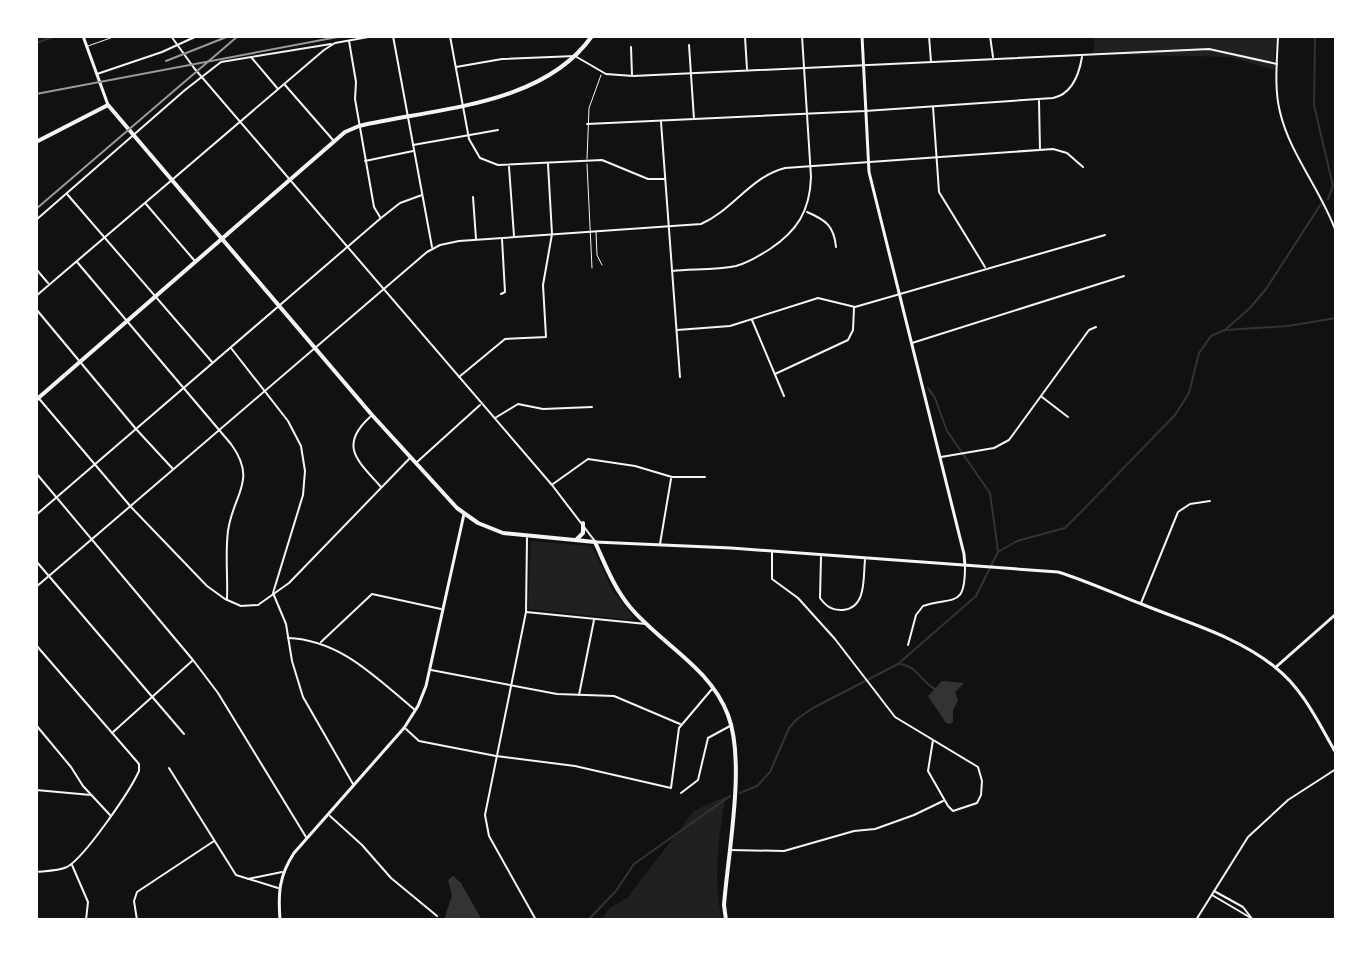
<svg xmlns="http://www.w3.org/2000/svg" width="1372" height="956" font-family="'Public Sans',sans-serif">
<rect width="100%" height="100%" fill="#111"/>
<!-- green -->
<g fill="#202020">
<polygon points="1095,36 1276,36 1274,70 1230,57 1093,54"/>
<polygon points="531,541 590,546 595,552 612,590 632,615 632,620 528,609"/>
<path d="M726 796C718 837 713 880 722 920H601L610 908 627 898 694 811Z"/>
</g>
<!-- water -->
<g fill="#333">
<polygon points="942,681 964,683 955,692 958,701 953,710 953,722 950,724 946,723 928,696"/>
<polygon points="453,876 461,883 482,920 444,920 452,895 448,880"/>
</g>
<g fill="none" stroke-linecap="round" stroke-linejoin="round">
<!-- stream -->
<g stroke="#333" stroke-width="2">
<polyline points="1315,36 1314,105 1333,186 1328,199"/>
<polyline points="36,43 56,36"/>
<polyline points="1226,329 1250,308 1266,289 1321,204"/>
<polyline points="928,388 935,398 947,431 990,493 998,551"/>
<path d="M900 664C917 666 921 682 935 689"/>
<polyline points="740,793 757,786 770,772 789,728 797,719 813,708 898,664 976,596 998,552 1017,541 1065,528 1080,513 1175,415 1189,393 1199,353 1211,336 1225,330 1288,326 1336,318"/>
<polyline points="588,920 616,891 634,864 730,796"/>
</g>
<!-- service -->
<g stroke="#f5f5f5" stroke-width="1">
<polyline points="88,46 116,36"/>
<polyline points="587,159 589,108 601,75"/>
<polyline points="587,164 592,268"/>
<polyline points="596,232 597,255 602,265"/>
</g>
<!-- minor -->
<g stroke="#f5f5f5" stroke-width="2">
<polyline points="171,36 194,68 552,485 594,540"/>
<polyline points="393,36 432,247"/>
<polyline points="450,36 469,139 480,158 498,165 602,160 648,179 665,179"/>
<polyline points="929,36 931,62"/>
<polyline points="990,36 993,57"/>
<path d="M1278 36C1277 61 1274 88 1280 112 1290 155 1322 191 1336 232"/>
<polyline points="745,37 747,69"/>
<polyline points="349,41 356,82 355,99 374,207 380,217"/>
<polyline points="689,45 694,119"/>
<polyline points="631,47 632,75"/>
<polyline points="251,57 278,89"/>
<polyline points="456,67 502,59 575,56 606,74 633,76 1209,49 1277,64"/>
<polyline points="97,74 162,52 197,36"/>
<polyline points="285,85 333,140"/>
<polyline points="1039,101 1040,150"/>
<polyline points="933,107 939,192 985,267"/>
<polyline points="661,122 680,377"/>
<path d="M587 124 865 111 1053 98C1072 94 1079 75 1082 57"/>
<polyline points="413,145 498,130"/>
<polyline points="365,161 413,151"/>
<polyline points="509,167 514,236"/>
<polyline points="67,194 212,362"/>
<polyline points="473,197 476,239"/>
<polyline points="146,204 194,260"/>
<path d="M807 212C826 220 834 226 836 247"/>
<polyline points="36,220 185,90 221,62 331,44"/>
<path d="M77 262 231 444C258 481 233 494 228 531 225 553 228 577 227 599"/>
<polyline points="36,269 48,283"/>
<path d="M672 271C693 269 715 270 736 266 748 263 759 256 770 249 797 231 810 211 811 177L802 36"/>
<polyline points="501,294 505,292 502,239"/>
<polyline points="36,296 324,50 335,43 374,36"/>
<polyline points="36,309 136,429 173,469"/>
<polyline points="752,320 784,396"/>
<polyline points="677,330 730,326 818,298 855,307 1105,235"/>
<polyline points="912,343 1124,276"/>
<polyline points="231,348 288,421 301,446 305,471 303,495 273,593 286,624 292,661 303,697 353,784"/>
<polyline points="775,374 848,340 853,330 854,308"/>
<polyline points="459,377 505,339 546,337 543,285 552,234 548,164"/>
<polyline points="36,395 131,507 207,586 225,599 241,606 258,605 289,583 409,459"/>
<polyline points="1042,397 1068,417"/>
<path d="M370 417C338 446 358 461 381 487"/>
<polyline points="495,418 518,404 543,409 592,407"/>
<polyline points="941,457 994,448 1009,440 1089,330 1096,327"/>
<polyline points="417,462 480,405"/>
<polyline points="36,473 193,660 218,693 306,837"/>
<polyline points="553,484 588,459 635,466 672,477 705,477"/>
<polyline points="36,515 381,218 400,203 422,195"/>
<polyline points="527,538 526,612 485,815 489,836 536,920"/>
<polyline points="660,544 671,479"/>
<polyline points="772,552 772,579 798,598 835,639 895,717 978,767 982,781 981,795 977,803 953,811 948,806 928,771 933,740"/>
<path d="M821 557 820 598C826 606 832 611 843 610 867 608 863 577 865 560"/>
<polyline points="36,561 184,734"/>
<path d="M36 587 427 252 440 245 459 241 701 224C733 210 750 177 785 168L1053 149 1067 153 1083 167"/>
<polyline points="1141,603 1178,512 1190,504 1210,501"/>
<polyline points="526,612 646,624"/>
<path d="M288 638C341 640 376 678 415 710"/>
<polyline points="321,642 372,594 441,609"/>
<path d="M36 645 139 764V771C130 791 85 857 67 867 58 871 46 871 36 872"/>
<path d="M908 645 916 615 923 606C953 596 965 609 965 567"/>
<polyline points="431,670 557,694 614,696 680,724"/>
<polyline points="579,695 594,620"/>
<polyline points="36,725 71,767 83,786 110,815"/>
<polyline points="406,729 419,741 496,756 575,766 671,788 679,728 712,689"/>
<polyline points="112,733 192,661"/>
<polyline points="169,768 236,875 278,888"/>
<polyline points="36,790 91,795"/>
<polyline points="681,793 698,780 708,738 730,726"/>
<polyline points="330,816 362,845 391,878 437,916"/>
<polyline points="730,850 784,851 854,831 875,829 914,815 943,801"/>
<polyline points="72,865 88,902 86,920"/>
<polyline points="248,879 282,872"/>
<polyline points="1214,891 1243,907 1253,920"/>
<polyline points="1212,895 1251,918"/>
<polyline points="137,920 134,901 137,892 214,841"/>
<polyline points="1196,920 1248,837 1288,800 1336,769"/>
</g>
<!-- tertiary -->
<g stroke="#f5f5f5" stroke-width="3">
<polyline points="83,36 108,105"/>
<polyline points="862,36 869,172 964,554 965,566"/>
<polyline points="1276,667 1336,614"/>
<path d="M280 920C278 893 279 876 294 853L404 728 418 706 426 686 464 514"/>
</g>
<!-- secondary -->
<path stroke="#f5f5f5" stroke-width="3" d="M595 542 731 548 1058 572C1087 581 1115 594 1144 605 1188 623 1239 637 1276 668 1303 689 1319 724 1336 753"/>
<!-- primary -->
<g stroke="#f5f5f5" stroke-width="4">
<path d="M36 142 108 105 372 415 457 508 478 523 503 533 595 542C605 564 614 588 630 607 661 644 710 667 728 715 746 762 728 853 724 905L726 920"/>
<path d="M36 400 345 132 359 126C436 108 543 106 592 36"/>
<polyline points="576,540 583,533 583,523"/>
</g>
<!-- rail -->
<g stroke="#9a9a9a" stroke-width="2">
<polyline points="166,61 229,36"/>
<polyline points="36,94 343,36"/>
<polyline points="36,209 238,36"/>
</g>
</g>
<!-- border -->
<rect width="1372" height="956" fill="none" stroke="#ffffff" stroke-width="76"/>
</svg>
